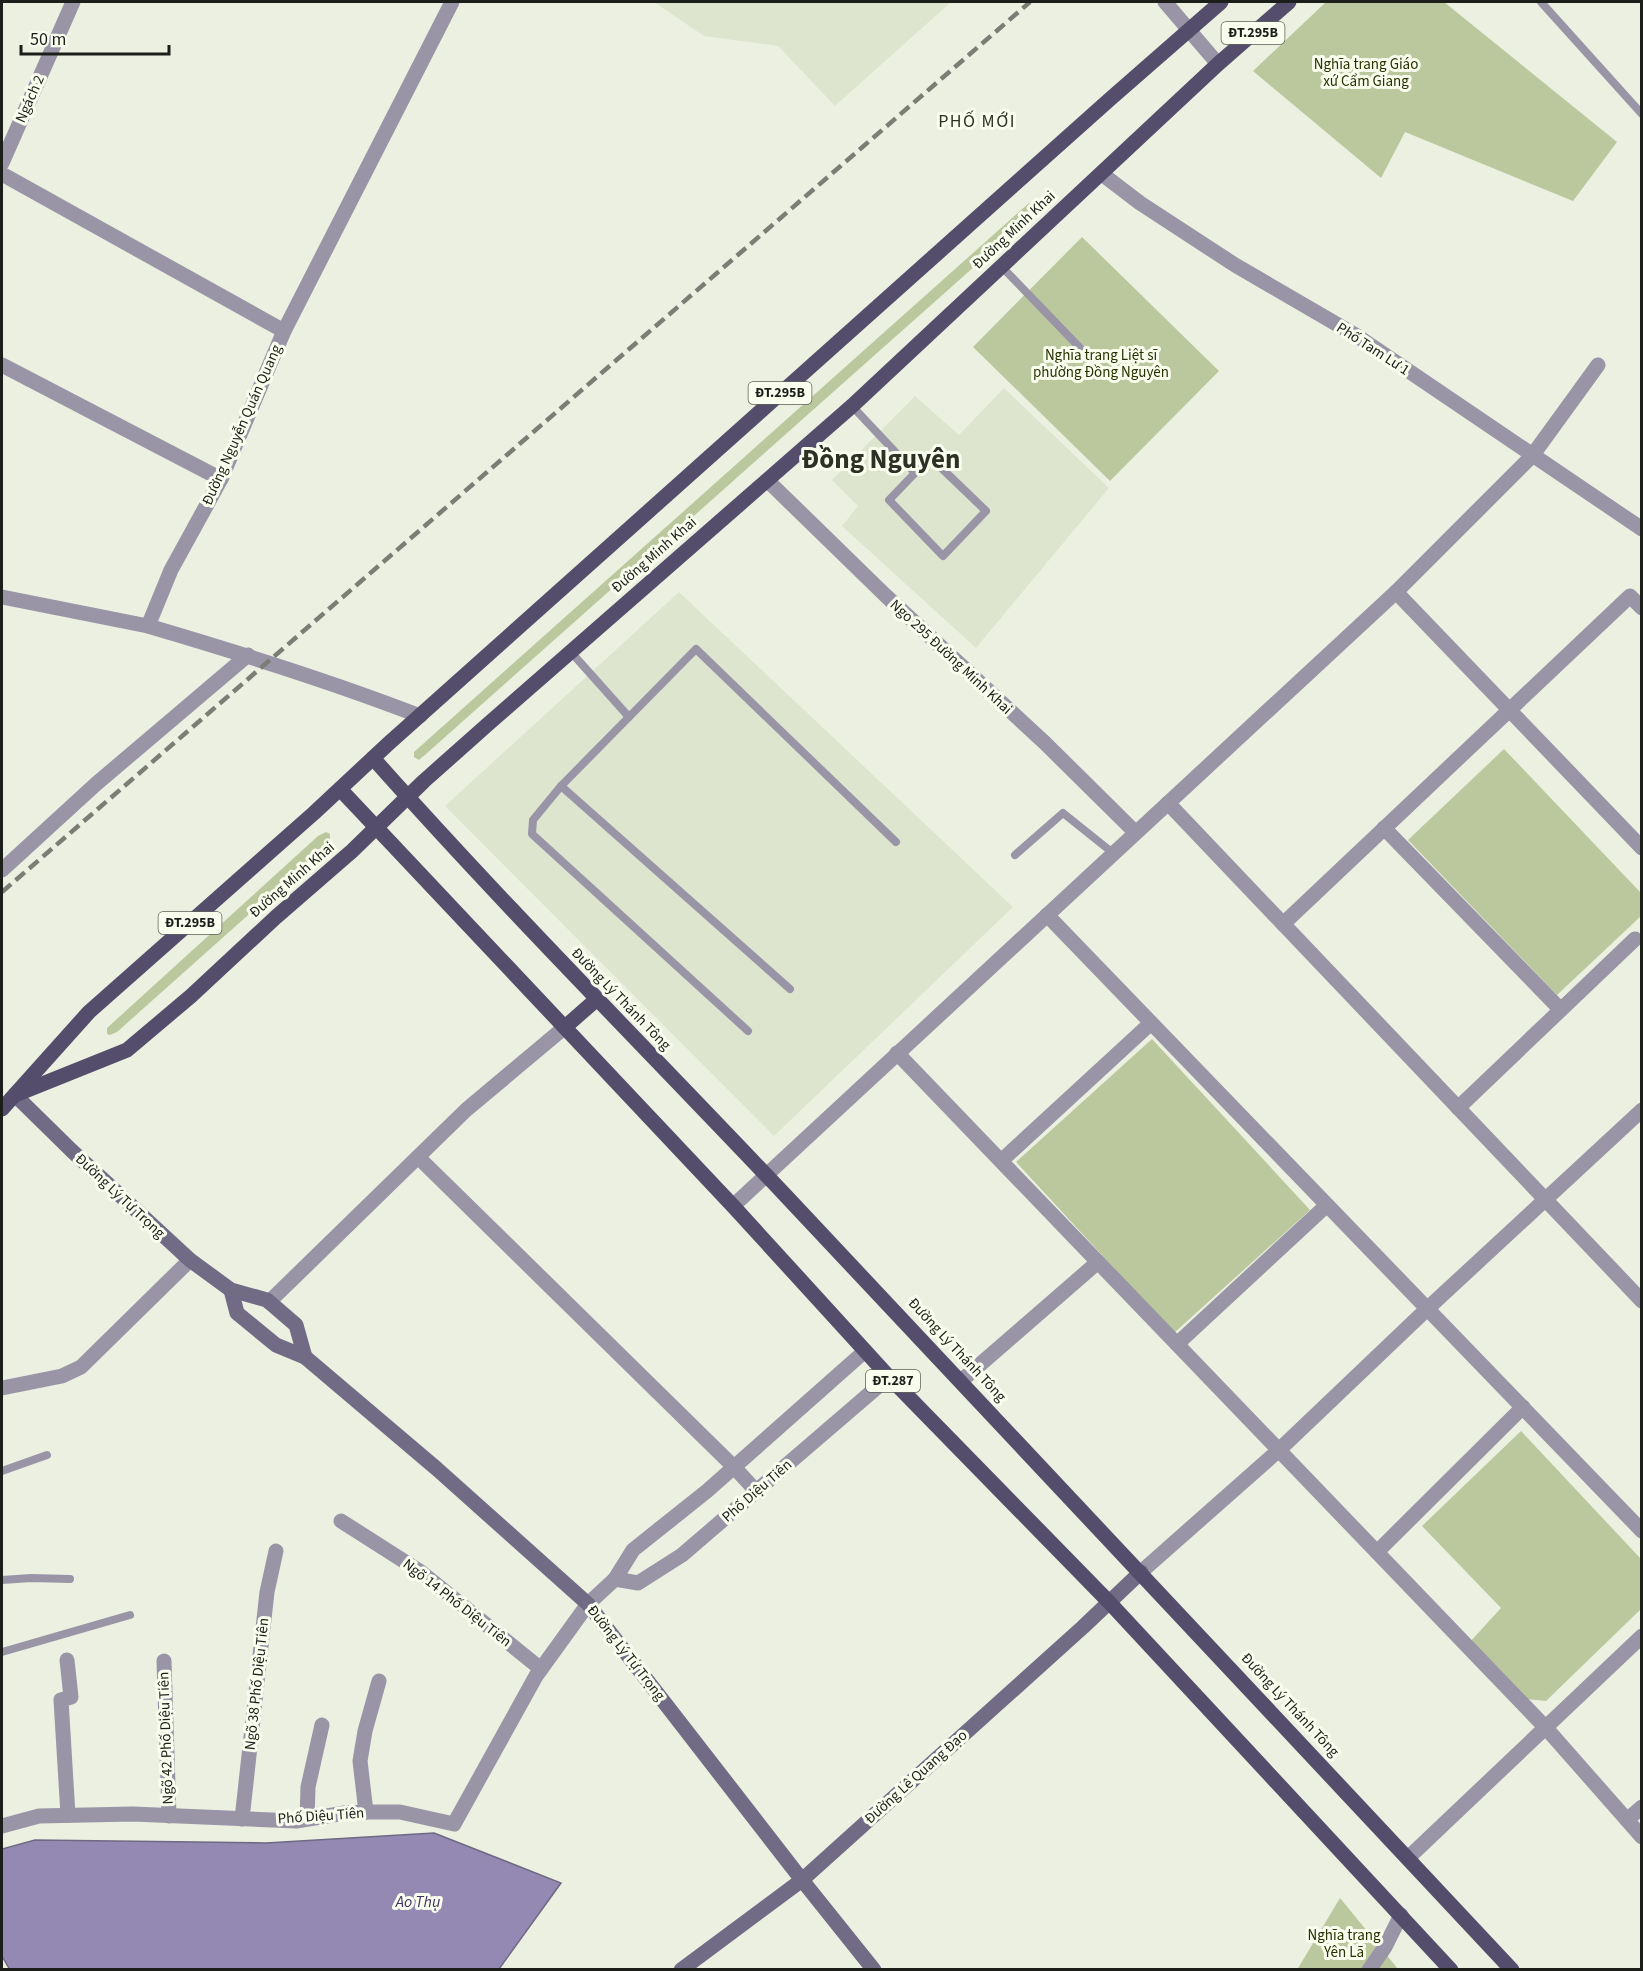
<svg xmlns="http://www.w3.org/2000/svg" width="1643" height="1971" font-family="'Source Sans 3',sans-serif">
<rect width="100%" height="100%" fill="#ebf0e1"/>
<!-- built -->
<g fill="#dee5cf">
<polygon points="654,2 951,2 835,106 778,46 704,36"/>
<polygon points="1004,388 1109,488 976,648 842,526 858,506 832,480 915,396 959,435"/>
<polygon points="679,592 1013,907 774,1136 445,806"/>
</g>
<!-- green -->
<g fill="#bbc89d">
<polygon points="1326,2 1444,2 1617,142 1573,201 1405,132 1381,178 1253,71"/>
<polygon points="1029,203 1035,209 1002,242 426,754 419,760 414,757 414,752"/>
<polygon points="1082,237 1219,371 1110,481 973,347"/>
<polygon points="1504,749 1641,893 1641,916 1557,995 1408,840"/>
<polygon points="326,832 330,834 330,842 117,1032 110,1035 107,1034 107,1028 318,836"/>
<polygon points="1152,1039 1310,1210 1174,1333 1016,1162"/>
<polygon points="1521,1431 1641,1559 1641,1609 1546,1701 1526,1699 1469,1643 1501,1608 1422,1526"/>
<polygon points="1340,1898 1398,1969 1297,1970"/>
</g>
<!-- water -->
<polygon fill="#9389b2" stroke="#6f6984" stroke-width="1.5" points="434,1833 561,1883 499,1969 10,1970 2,1956 2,1849 35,1840 266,1843"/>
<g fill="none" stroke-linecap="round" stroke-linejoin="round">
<!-- service -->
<g stroke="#9995a7" stroke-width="8">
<polyline points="1541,2 1642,114"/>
<polyline points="1001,266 1084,352"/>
<polyline points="852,406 915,473 889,500 943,556 986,511 931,458 915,473"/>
<polyline points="570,651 629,717 696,649 896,842"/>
<polyline points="629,717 561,786 533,820 532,834 748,1031"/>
<polyline points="561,786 790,989"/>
<polyline points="1015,855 1063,813 1113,853"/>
<polyline points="2,1471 47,1455"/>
<polyline points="2,1580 31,1578 70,1579"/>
<polyline points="2,1652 130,1615"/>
</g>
<!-- minor -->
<g stroke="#9995a7" stroke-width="15">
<polyline points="2,163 73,2"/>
<polyline points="2,174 284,331"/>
<polyline points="1102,174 1140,203 1235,265 1357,336 1642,529"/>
<polyline points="2,365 221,479"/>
<polyline points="768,481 885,595 1045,743 1135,832"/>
<polyline points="1396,592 1642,848"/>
<polyline points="2,597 148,626"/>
<polyline points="1168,803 1642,1301"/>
<polyline points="1384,828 1560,1009"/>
<polyline points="2,870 96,784 248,655"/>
<polyline points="1047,915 1642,1531"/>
<polyline points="1283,924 1630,596 1642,608"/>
<polyline points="897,1053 1546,1728 1642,1837"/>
<polyline points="1458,1108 1635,939"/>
<polyline points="418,1157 734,1467 757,1492"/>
<polyline points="1001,1161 1151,1023"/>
<polyline points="733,1206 1396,592 1532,456 1598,365"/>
<polyline points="269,1302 466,1110 565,1027"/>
<polyline points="1177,1344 1327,1205"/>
<polyline points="961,1381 1098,1262"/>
<polyline points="2,1388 62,1376 81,1367 190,1260"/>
<polyline points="341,1521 421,1572 541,1669"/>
<polyline points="1377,1552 1523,1407"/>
<polyline points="1141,1572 1279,1450 1427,1309 1642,1110"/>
<polyline points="615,1579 638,1583 682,1555 889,1377"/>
<polyline points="67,1660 71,1697 61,1700 68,1815"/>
<polyline points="164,1661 169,1816"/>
<polyline points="366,1812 360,1761 365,1731 379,1681"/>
<polyline points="242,1819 267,1592 276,1551"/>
<polyline points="307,1819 308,1787 322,1725"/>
<polyline points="1627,1820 1642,1807"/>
<polyline points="2,1826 39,1816 133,1814 296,1821 345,1813 366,1812 400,1812 454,1824 536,1676 588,1604 615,1579 633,1550 707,1491 865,1351"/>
<polyline points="1408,1858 1642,1636"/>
<polyline points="1369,1970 1385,1947 1401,1915"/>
</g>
<!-- tertiary -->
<g stroke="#9995a7" stroke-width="15">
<polyline points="1165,2 1218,64"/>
<path d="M420 716C330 681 240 653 148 626L171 570 221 479 284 331 452 2"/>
</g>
<!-- secondary -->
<g stroke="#716b85" stroke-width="15">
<polyline points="15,1095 71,1150 190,1260 231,1290 267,1300 296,1325 305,1357"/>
<polyline points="231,1290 237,1313 276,1345 305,1357 437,1469 588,1604 802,1880 874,1970"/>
<polyline points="681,1970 802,1880 1083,1627 1141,1572"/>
</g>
<!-- primary -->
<g stroke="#554d6c" stroke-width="15">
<path d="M373 758C506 908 648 1050 786 1196 1029 1453 1270 1712 1512 1970"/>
<polyline points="340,789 733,1206 889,1377 1109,1602 1451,1970"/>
<polyline points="565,1027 597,999"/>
<polyline points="15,1095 127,1050 191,996 276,917 352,851 424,781 487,725 852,406 1218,64 1289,2"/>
<polyline points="2,1109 89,1012 314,813 388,744 1109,100 1221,2"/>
</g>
<!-- rail -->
<polyline stroke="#7a7e74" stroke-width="4.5" stroke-dasharray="12 6" stroke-linecap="butt" points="2,892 1030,2"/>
</g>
<g text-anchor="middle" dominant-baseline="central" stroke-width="6" stroke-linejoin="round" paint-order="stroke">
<!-- shield labels -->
<g fill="#f9fdee" stroke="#5e6159" stroke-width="1.5">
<rect x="1221.5" y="22" width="63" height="22" rx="4.5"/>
<rect x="748.5" y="382" width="63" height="22" rx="4.5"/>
<rect x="158.5" y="912" width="63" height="22" rx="4.5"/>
<rect x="866" y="1370" width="54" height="22" rx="4.5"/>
</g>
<g font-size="14" font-weight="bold" fill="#1c1e19">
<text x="1253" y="33">ĐT.295B</text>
<text x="780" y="393">ĐT.295B</text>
<text x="190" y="923">ĐT.295B</text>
<text x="893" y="1381">ĐT.287</text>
</g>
<!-- park labels -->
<g font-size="15" fill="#273200" stroke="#f9fdee">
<text x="1366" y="64">Nghĩa trang Giáo<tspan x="1366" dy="17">xứ Cẩm Giang</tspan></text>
<text x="1101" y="355">Nghĩa trang Liệt sĩ<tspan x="1101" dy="17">phường Đồng Nguyên</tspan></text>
<text x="1344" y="1935">Nghĩa trang<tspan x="1344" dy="17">Yên Lã</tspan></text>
</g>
<!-- street labels -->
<g font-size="15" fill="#1c1e19" stroke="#f9fdee">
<text transform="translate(30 99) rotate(-66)">Ngách 2</text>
<text transform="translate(1014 230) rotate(-43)">Đường Minh Khai</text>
<text transform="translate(1373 349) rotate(33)">Phố Tam Lư 1</text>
<text transform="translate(242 425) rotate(-66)">Đường Nguyễn Quán Quang</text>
<text transform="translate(654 555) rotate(-41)">Đường Minh Khai</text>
<text transform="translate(951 657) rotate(43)">Ngo 295 Đường Minh Khai</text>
<text transform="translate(292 880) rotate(-41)">Đường Minh Khai</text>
<text transform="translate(621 999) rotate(46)">Đường Lý Thánh Tông</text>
<text transform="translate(120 1196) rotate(43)">Đường Lý Tự Trọng</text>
<text transform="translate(957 1350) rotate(47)">Đường Lý Thánh Tông</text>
<text transform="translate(757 1491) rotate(-41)">Phố Diệu Tiên</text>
<text transform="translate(457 1603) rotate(38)">Ngõ 14 Phố Diệu Tiên</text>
<text transform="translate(626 1653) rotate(52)">Đường Lý Tự Trọng</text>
<text transform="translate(257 1684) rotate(-84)">Ngõ 38 Phố Diệu Tiên</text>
<text transform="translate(1290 1705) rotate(47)">Đường Lý Thánh Tông</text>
<text transform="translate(166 1738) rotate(-92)">Ngõ 42 Phố Diệu Tiên</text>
<text transform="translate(916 1777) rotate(-42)">Đường Lê Quang Đạo</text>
<text transform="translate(321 1816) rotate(-4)">Phố Diệu Tiên</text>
</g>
<!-- water labels -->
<g font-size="16" font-style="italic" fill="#402f64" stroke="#f9fdee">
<text x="418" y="1902">Ao Thụ</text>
</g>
<!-- quarter labels -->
<g font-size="18" letter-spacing="1.5" fill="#2d3125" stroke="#f9fdee">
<text x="977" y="121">PHỐ MỚI</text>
</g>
<!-- town labels -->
<g font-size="27" font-weight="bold" fill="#2d3125" stroke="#f9fdee">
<text x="881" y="459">Đồng Nguyên</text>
</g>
</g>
<!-- border -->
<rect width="1643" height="1971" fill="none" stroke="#1c1e19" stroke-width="6"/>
<!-- scale -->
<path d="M21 45v9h148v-9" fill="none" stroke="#1c1e19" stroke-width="3"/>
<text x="30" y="45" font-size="18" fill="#1c1e19" stroke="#f9fdee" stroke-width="4.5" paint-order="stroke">50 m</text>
</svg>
